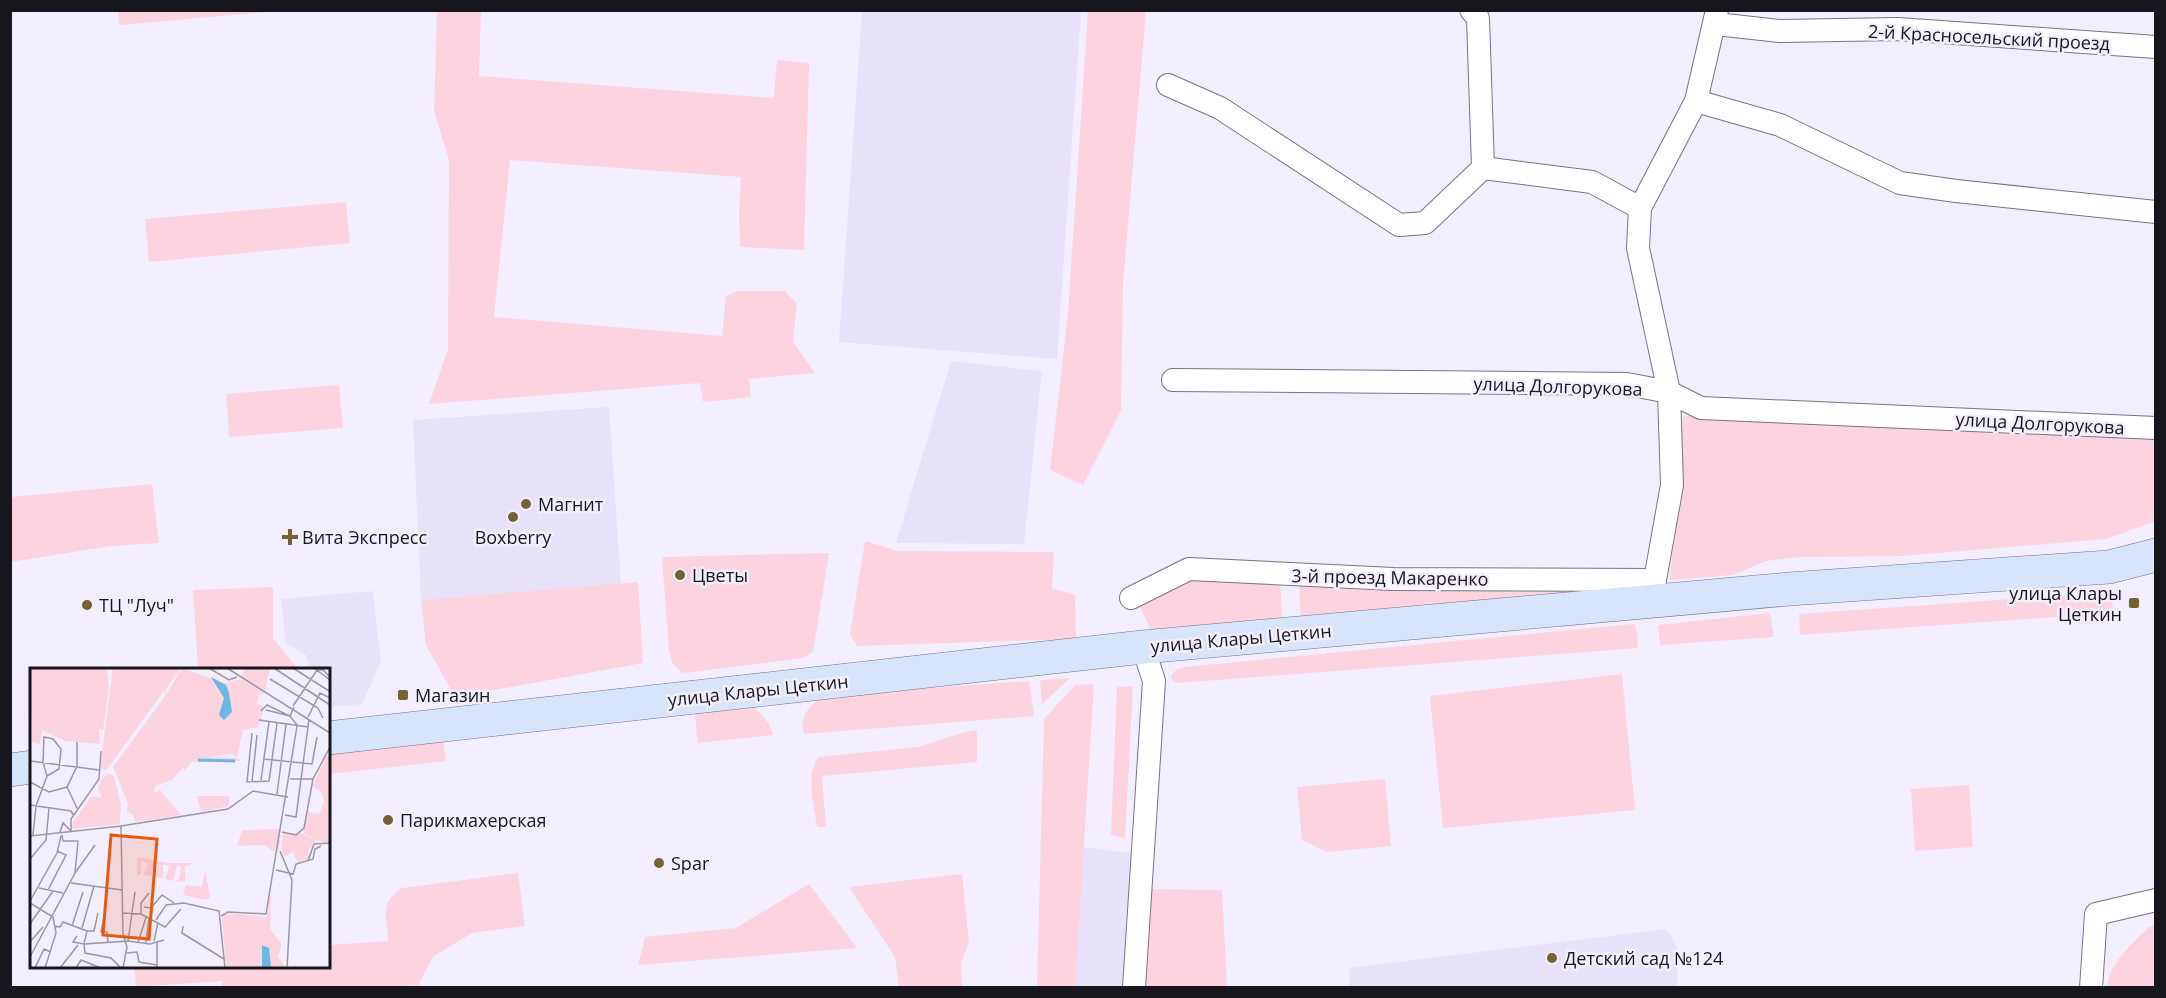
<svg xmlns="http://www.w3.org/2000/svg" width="2166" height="998" font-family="'Open Sans',sans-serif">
<rect width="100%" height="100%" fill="#f2eefe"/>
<!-- built -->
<g fill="#e7e2f8">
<polygon points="862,11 1081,11 1057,359 839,342"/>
<polygon points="951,361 1042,371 1024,544 896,543"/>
<polygon points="609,407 621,584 421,600 413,420"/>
<polygon points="373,591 381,662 362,704 329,707 328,670 310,669 306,655 286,643 281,599"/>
<polygon points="1060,844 1135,854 1126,987 1046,988"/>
<polygon points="1666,929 1678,948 1677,987 1350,987 1349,968"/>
</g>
<!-- green -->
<g fill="#fdd3e0">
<polygon points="118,11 118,10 279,11 119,25"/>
<polygon points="437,11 481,11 479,76 774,98 777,60 809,63 804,250 740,247 739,215 741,177 510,160 494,317 722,336 726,296 738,291 785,291 797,304 793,342 815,373 749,379 751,397 703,402 700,383 429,404 448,349 449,160 434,111"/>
<polygon points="1088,11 1146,11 1123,284 1121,410 1083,485 1050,470 1068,313"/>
<polygon points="346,202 350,243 149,262 145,219"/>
<polygon points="339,385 343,428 229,437 226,394"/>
<polygon points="1683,416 2155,440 2155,521 2107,539 1902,556 1800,557 1766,561 1733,575 1670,580"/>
<polygon points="152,484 159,543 111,546 11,562 11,497"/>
<polygon points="865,541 898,551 1054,552 1052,588 1075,595 1076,639 857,646 850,634"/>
<polygon points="829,553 813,652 803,658 683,673 673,664 669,651 662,557"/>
<polygon points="1190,576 1280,580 1282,618 1151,630 1140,607 1152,595"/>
<polygon points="638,582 643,663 455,697 426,645 421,600"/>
<polygon points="1299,582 1591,590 1593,597 1301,625"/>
<polygon points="273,587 273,638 298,669 198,669 193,590"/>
<polygon points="2110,592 2114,613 1800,635 1799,614"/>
<polygon points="1770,613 1774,637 1660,645 1658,625"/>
<polygon points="1634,624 1637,632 1638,648 1178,683 1172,680 1171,676 1176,670 1184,667"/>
<polygon points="1622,674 1635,810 1443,828 1430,696"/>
<polygon points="1070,678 1042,704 1040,680"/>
<path d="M1029 681 1034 716 804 734C798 715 810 706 824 696Z"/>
<polygon points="1094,684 1075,987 1037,987 1044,719 1075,685"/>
<polygon points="1133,686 1125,838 1111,835 1117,687"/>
<path d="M751 705C761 713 770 722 773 735L698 743 695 717 699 708Z"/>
<path d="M977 730V762L822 776 826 827H817C814 804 805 777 818 757L918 747 961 733Z"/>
<polygon points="443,742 446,761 329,774 328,754"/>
<polygon points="1385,779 1391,846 1327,852 1302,840 1297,787"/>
<polygon points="1969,785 1973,847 1915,851 1911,789"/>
<path d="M518 873 525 926 472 933 433 957 418 985 385 988H223L222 981 136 987 134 967 328 966 329 945 388 941C387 917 379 902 402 888Z"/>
<polygon points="962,874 969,942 961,963 962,987 899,987 895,957 849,887"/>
<polygon points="809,884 857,948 638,965 645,937 736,928"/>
<polygon points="1150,889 1222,890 1227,987 1145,988"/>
<path d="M2155 926V987H2107C2110 962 2132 944 2149 927Z"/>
</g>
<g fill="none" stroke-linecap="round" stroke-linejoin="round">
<defs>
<g id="minor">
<polyline points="1471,10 1478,18 1483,168"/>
<polyline points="1716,24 1780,31 1898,29 2156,47"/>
<polyline points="1168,85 1220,108 1399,225 1425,223 1483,168"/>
<polyline points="1696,101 1780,125 1900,183 1956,191 2156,212"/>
<polyline points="1483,168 1592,182 1640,208"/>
<polyline points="1173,380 1627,384 1669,392 1701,408 2156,428"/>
<polyline points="1131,598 1189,569 1393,579 1655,580"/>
<polyline points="1649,601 1655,580 1672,485 1669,392 1638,248 1640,208 1696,101 1717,10"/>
<polyline points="1134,988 1154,681 1143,647"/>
<polyline points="2091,988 2096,914 2156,900"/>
</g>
<g id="secondary">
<polyline points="328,738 1143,647 1789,589 2109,567 2156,555"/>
<polyline points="10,770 32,767"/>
</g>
</defs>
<!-- minor casing -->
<use href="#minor" stroke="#777385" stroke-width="24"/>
<!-- secondary casing -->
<use href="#secondary" stroke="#777385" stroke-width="34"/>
<!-- minor -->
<use href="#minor" stroke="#fff" stroke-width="22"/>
<!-- secondary -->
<use href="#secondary" stroke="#d8e3fc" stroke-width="33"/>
</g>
<!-- markers -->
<g fill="#746331" stroke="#f2eefe" stroke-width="2">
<circle cx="526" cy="504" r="6"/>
<circle cx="513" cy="517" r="6"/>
<path d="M287 528h6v6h6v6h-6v6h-6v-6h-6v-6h6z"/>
<circle cx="680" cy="575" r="6"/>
<rect x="2128" y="597" width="12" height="12" rx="3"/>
<circle cx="87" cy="605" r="6"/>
<rect x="397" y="689" width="12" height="12" rx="3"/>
<circle cx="388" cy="820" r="6"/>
<circle cx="659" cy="863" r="6"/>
<circle cx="1552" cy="958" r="6"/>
</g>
<g text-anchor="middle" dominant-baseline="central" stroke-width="5" stroke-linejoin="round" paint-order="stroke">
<!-- street labels -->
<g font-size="18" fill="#17161d" stroke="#f2eefe">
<text transform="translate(1989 37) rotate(3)">2-й Красносельский проезд</text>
<text transform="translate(1558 386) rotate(2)">улица Долгорукова</text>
<text transform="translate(2040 423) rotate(3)">улица Долгорукова</text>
<text transform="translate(1390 577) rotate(1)">3-й проезд Макаренко</text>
<text transform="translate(1241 638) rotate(-5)">улица Клары Цеткин</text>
<text transform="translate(758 690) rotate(-6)">улица Клары Цеткин</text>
</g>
<!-- poi labels -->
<g font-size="18" fill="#17161d" stroke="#f2eefe" text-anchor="start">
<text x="538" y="504">Магнит</text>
<text x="302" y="537">Вита Экспресс</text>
<text x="513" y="537" text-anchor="middle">Boxberry</text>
<text x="692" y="575">Цветы</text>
<text x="2122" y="593" text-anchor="end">улица Клары<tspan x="2122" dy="21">Цеткин</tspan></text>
<text x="99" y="605">ТЦ "Луч"</text>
<text x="415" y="695">Магазин</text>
<text x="400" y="820">Парикмахерская</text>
<text x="671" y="863">Spar</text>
<text x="1564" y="958">Детский сад №124</text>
</g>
</g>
<!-- overview -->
<g transform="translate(30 668)">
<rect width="300" height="300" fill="#f2eefe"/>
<path d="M0 0H77L79 19 73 62 69 61 70 76 35 73 12 62 10 76 2 74ZM83 0H151L135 22 137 25 152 0 194 15 211 11 236 25 229 27 227 36 233 38 232 47 228 59 213 62 207 89 202 86 176 89 208 90 210 93 163 94 167 88 154 103V99L143 111 125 118 124 125 130 122 151 147 105 154 103 146 97 144 98 135 91 137 90 156 42 161 43 154 62 128 72 130 68 119 76 103 70 99ZM134 23 136 27 83 99 98 135 91 137 84 108 78 105 74 110 72 108ZM215 0H240L235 23 211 10ZM296 88 300 90V175L286 172 278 183 279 191 268 194 263 184 254 189 251 181 253 165H272L284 171 273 164 278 144 289 146 294 134 292 125 283 118ZM167 128H199V138L171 144ZM251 161 249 179 242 183 235 177 207 178 212 162ZM107 189 138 195H164L155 199V213L150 214 145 213 149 211 151 199 147 197 143 213 135 211 140 197H133V210L123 209 128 198 125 193 121 208 113 207 118 195 111 193V206L107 207ZM175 202 180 229 176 232 153 227 156 217 172 219ZM241 225 240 261 252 276 248 289 256 300H196L192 248 200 245 236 249Z" fill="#fdd3e0" fill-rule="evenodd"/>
<path d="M181 9 196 17 199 25 202 44 194 52 189 47 194 30ZM232 277 239 280 241 300H232Z" fill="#6cb8e4"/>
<path fill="none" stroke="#6cb8e4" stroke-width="3" d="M168 92 205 93"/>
<path fill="none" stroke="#9a98a4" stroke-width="1.5" d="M179 0 199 12 207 9M197 0 300 65M244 0 300 37M263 0 299 23M284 0 300 12M240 11 288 40 293 50M263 38 287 2H293L300 9M236 42 260 48 264 39M231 43 237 37 260 48 267 57M278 49 290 25 300 30M229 52 278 59M222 65 217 114 239 113 247 55M233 91 282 96 287 69M0 93 69 102M260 111H283M231 112 239 54M0 114 19 124 37 119 47 98V74M222 114 227 67M37 119 48 142M247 126 256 56M0 137 41 143 44 148M255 147 266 149 279 51M91 158 198 141 223 123 258 129M41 163V151L69 111 71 83M30 164 33 155 41 163M252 164 266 167 274 160 283 111 300 79M3 167 6 138 17 108 13 94 14 69 23 71 31 81 29 101 17 108M0 168 91 158 93 266 97 279 93 300M250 183 262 212 257 300M0 191 16 172 19 140M278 193 284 176 300 175M246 202 263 206 266 196 283 191 285 181 291 178M45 205 65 177M41 215 92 222M9 220 33 225M18 222 36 187 27 183M0 233 27 185 31 168M0 235 23 249 26 265 15 300M114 239 121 240 132 227 144 235M93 245 111 246 135 259 151 241M111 246V235L119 225M191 248 198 244 236 246 267 58M74 249 71 264H77L78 274M126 252 136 237 154 235 189 243 195 300M0 256 23 223M24 258 30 259 33 254 57 263M42 258 53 224M153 258 152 265 194 291M52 260 64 218M47 268 43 274 54 276 57 263H64L68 245M98 273 120 276 134 272M124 273 128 254M0 274 13 259M108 275 116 249M116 275 119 250M97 285 107 284 109 294 127 297M0 289 45 205 48 173H33L32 167M5 300 14 281 21 284M30 300 48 277M46 300 51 292 71 300M91 300 81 290 55 285 54 276 98 273 105 224M127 300V274"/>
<path fill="#e8590c" fill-opacity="0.15" stroke="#e8590c" stroke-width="3" d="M81 167 127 171 119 271 73 267Z"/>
<rect width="300" height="300" fill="none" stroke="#17161d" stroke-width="3"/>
</g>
<!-- border -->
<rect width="2166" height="998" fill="none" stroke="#17161d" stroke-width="24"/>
</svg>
